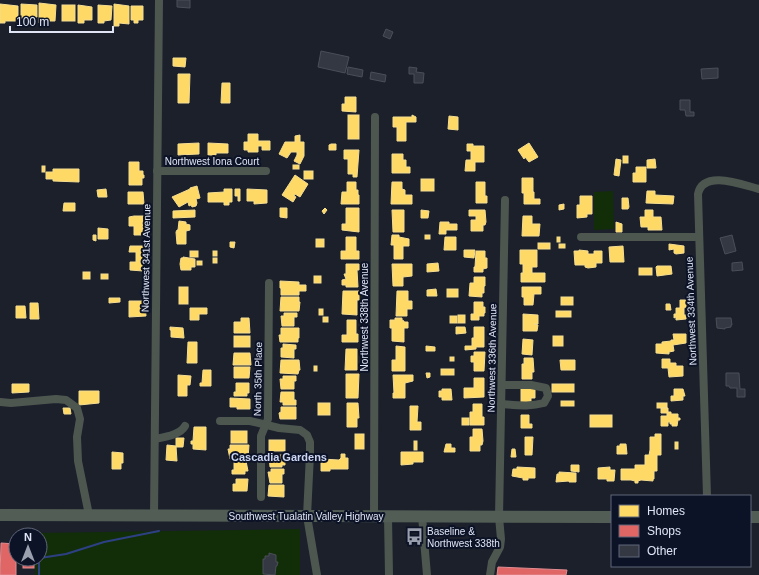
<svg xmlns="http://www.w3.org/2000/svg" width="759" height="575" font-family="Arial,sans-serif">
<rect width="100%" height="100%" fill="#1b202b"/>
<!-- green -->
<g fill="#112e09">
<polygon points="613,191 614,229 594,230 594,192"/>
<polygon points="300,529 300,575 35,575 35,559 40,559 40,535 35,535 35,533"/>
</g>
<!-- homes -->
<g fill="#ffd966" stroke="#f5dd91">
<polygon points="39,3 56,5 55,21 44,21 44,23 39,23"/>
<polygon points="0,4 18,6 18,21 5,21 5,23 0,23"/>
<polygon points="21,4 37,5 37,17 21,18"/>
<polygon points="114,4 129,6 129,24 119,23 119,26 114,26"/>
<rect x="62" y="5" width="13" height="16"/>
<polygon points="78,5 92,7 92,20 84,20 84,23 78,23"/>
<polygon points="98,5 112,6 111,20 104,21 104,23 98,23"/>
<polygon points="131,6 143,6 143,20 138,20 138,23 134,23 134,20 131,20"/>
<polygon points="173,58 186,58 185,67 173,66"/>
<polygon points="178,74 190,74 189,103 178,103"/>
<polygon points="222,83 230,83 230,103 221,103"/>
<polygon points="345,97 356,97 356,112 342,111 342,104 345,104"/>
<rect x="348" y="115" width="11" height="24"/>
<polygon points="412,115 416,117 416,122 406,122 406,141 397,141 397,127 393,127 393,117 412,117"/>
<polygon points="449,116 458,117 458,130 448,129"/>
<polygon points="248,134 258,134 258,141 270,141 270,150 262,150 262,146 258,146 258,152 248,152 248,150 244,150 244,142 248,142"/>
<polygon points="300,135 300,142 304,142 304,156 300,164 294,161 297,155 297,152 291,152 287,158 279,154 285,142 295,142 295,136"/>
<polygon points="199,143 199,154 178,155 178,144"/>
<polygon points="208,143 228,144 228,153 216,153 216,155 208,155"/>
<polygon points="529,143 538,157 529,162 525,157 524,159 518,150"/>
<polygon points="331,144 336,144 336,150 329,150 329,145"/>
<polygon points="467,144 473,144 473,146 484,146 484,162 475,162 475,171 465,171 466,160 471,160 471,151 467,151"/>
<polygon points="344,150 359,150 357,177 353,177 353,174 348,174 348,159 344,159"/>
<polygon points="392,154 403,154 403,160 406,160 406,167 410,167 410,173 392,173"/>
<rect x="623" y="156" width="5" height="7"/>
<polygon points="616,159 621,160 619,176 614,175"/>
<polygon points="655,159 656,168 647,168 647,160"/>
<polygon points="129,162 139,162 139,171 143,171 143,175 144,175 144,178 142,178 142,185 129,185"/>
<rect x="293" y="165" width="6" height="4"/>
<rect x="42" y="166" width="3" height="6"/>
<polygon points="636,167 646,167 646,182 633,182 633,173 636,173"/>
<polygon points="53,169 79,169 79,182 53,181 53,179 46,179 46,172 53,172"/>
<rect x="304" y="171" width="9" height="8"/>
<polygon points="295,175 308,184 300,197 295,194 294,196 296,197 293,202 282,195"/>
<polygon points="522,178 533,178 533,192 534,192 534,199 540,199 540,204 524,204 524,193 522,193"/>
<rect x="421" y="179" width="13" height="12"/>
<polygon points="347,182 356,182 356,190 358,190 358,195 359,195 359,204 341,204 342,192 347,192"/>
<polygon points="392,182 402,182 402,189 405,190 405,195 412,195 412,204 391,204"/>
<polygon points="476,182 485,182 485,196 487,196 487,203 476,203"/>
<polygon points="197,186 200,198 196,199 197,203 196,206 192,207 191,205 189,206 188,202 179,207 172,197 190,189 190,188"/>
<polygon points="106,189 107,197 98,197 97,190"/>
<polygon points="224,189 232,189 232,202 229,202 229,205 224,205 224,202 208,202 208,193 224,192"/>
<polygon points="235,189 240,189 240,201 238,201 238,196 235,196"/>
<polygon points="247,189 267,190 267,203 254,204 254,201 247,201"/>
<polygon points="647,191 655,191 655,195 674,196 673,204 646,203"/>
<polygon points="128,192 143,192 144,204 128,204"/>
<polygon points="580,196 592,196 592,214 587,214 587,217 577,218 577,205 580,205"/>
<polygon points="622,198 628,198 629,207 628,209 622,209"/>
<polygon points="64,203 75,203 75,211 63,211"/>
<polygon points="564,204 564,209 559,210 559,205"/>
<polygon points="280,208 287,208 287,218 280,217"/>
<polygon points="325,208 327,210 324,214 322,211"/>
<polygon points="346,208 359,208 359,232 342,230 342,224 346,224"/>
<polygon points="195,210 195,217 173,218 173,211"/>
<polygon points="392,210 404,210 404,232 393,232"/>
<polygon points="421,210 429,211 428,218 421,218"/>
<polygon points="469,210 485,210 486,222 485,225 483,225 483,231 471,231 471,220 476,220 476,216 469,216"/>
<polygon points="645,210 653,210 653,217 661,217 662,230 648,230 648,227 641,227 640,217 645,217"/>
<polygon points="134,216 144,216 144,235 134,235 134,226 129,226 129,217"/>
<polygon points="523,216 532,216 532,224 540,224 539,236 522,236"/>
<polygon points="179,221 186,222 186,224 190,225 190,230 186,231 186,244 177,244 176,232 177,230 178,230"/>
<polygon points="440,222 449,222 449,224 457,224 457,230 446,230 446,234 439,234"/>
<polygon points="616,222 622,224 622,232 616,232"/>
<polygon points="98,228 108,229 108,239 98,239"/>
<polygon points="93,235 96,235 96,241 93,240"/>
<polygon points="392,235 399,235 399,237 409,239 409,246 403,246 403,259 394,259 394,245 391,245"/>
<rect x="425" y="235" width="5" height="4"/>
<polygon points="346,237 356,237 356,251 359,251 359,259 341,259 341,251 346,251"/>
<polygon points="445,237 456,237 456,250 444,250"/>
<rect x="557" y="237" width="3" height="5"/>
<rect x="316" y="239" width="8" height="8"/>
<polygon points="230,242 235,242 234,248 230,247"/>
<rect x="538" y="243" width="12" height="6"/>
<rect x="559" y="244" width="6" height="4"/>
<polygon points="669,244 684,246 684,253 676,254 674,253 674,249 669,250"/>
<polygon points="130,246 146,246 145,262 143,262 143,271 130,270 130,262 136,262 136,252 129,252"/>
<polygon points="623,246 624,262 610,262 609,247"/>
<polygon points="464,250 475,250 474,258 464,257"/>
<polygon points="520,250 537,250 537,267 532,267 532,273 545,273 545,282 521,282 521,273 523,273 523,264 520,264"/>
<polygon points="579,250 588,251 588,254 594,254 594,251 602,251 602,263 596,263 596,267 588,268 585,267 585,265 575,265 574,251 579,251"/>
<rect x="190" y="251" width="8" height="6"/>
<rect x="213" y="251" width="4" height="5"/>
<polygon points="476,251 485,251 485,258 487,258 487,268 483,269 483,272 474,272 474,267 475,267"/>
<polygon points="183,257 195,259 195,267 191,267 191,270 181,270 180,264 181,258 183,258"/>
<rect x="213" y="258" width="4" height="5"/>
<rect x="197" y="261" width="5" height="4"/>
<polygon points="438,263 439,271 427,272 427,264"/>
<polygon points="346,264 359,264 359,270 357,270 358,287 346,287 346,285 342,285 342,280 346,279 344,274 346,274"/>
<polygon points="392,264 412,264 412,276 403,277 403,286 393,286"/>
<polygon points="657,266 671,266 672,274 657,276 656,267"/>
<rect x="639" y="268" width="13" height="7"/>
<rect x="83" y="272" width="7" height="7"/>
<rect x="101" y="274" width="7" height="5"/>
<rect x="314" y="276" width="7" height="7"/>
<polygon points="474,277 485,277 485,286 484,286 484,293 482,293 482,297 469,296 470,283 474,283"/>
<polygon points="280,281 299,282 299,285 306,285 306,291 299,291 299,295 281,295 281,288 280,288"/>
<rect x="179" y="287" width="9" height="17"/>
<polygon points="522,287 541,287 541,294 534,294 533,305 524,305 524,297 522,297"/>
<polygon points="436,289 437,296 427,296 427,290"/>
<rect x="447" y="289" width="11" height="8"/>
<polygon points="343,291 359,291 359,300 357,300 357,315 342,314"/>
<polygon points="397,291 408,291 408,301 412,301 412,309 407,309 407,316 396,316"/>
<polygon points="281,297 299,297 299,302 300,302 299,311 280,311"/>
<rect x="561" y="297" width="12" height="8"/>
<polygon points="109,298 120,298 120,302 109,303"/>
<polygon points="680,300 686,300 686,307 684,308 684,315 686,315 686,319 676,320 676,317 674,318 674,314 676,314 676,308 680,308"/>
<polygon points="129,301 145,301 146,316 129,317"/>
<polygon points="474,302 483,302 483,307 485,307 485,313 484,313 484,316 479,316 479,320 471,320 471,314 474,314"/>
<polygon points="30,303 38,303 39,319 30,319"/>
<polygon points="666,304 670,304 671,310 666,310"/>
<polygon points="16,306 25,306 26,318 16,318"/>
<polygon points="190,308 207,308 207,314 199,314 199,320 190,320"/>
<rect x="319" y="309" width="4" height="6"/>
<rect x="556" y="311" width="15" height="6"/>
<polygon points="284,313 297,313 297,317 294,317 294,326 282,326 281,316 284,316"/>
<polygon points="523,314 538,315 538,324 534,324 538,325 537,331 523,331"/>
<rect x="458" y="315" width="7" height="8"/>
<rect x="450" y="316" width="7" height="7"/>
<rect x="323" y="317" width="5" height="5"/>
<polygon points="241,318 249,318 250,333 234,333 234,322 241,322"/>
<polygon points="395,318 402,318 402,320 404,321 404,322 408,322 408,328 404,328 404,342 392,341 392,328 390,328 390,320 395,320"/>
<polygon points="347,320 356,320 356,334 358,334 358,342 342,342 342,335 347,335"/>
<polygon points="170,327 183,328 184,338 171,337 171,330 170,330"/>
<polygon points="456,327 465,327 466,333 456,334"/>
<polygon points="474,327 484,327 484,347 476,347 476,349 465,350 465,346 472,346 472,338 474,338"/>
<polygon points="281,328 299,328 299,338 298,338 298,342 280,342 279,335 281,335"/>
<polygon points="673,334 686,334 686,343 673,345 674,351 669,352 669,354 656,353 656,344 662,344 662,342 671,341 671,340 674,340"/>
<rect x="234" y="336" width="16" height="11"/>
<rect x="553" y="336" width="10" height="10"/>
<polygon points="523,339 533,340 532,355 522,354"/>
<polygon points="188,342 197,342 197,363 187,363"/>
<polygon points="283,344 296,345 296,349 294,349 294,358 281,357 281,348 283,348"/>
<polygon points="396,346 405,347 405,371 392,371 392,360 396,360"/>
<polygon points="426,346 435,347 435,351 426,351"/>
<polygon points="346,349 357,349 357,370 345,370"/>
<polygon points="474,352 485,352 484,371 474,371 474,362 471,362 471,356 474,356"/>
<polygon points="234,353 250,353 251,365 233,365"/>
<rect x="450" y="357" width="4" height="4"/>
<polygon points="524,358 533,358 534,372 532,372 532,379 522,379 522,364 524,364"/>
<polygon points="662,359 670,359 670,363 676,363 676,366 683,366 683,376 669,377 668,368 662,368"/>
<polygon points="281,360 299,360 300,370 299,370 298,374 280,373"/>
<polygon points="560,360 575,360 575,370 561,370"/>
<rect x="314" y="366" width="3" height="5"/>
<polygon points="234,367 250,367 249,378 234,378"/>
<rect x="441" y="369" width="13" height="6"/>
<polygon points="203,370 211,370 211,386 200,386 200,383 202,383"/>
<polygon points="426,373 430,373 430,377 427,378"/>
<polygon points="346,374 359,374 358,398 346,398"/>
<polygon points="178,375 191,376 190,385 187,385 187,396 178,396"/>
<polygon points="393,375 413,375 413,381 405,383 405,398 393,398 393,393 394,393"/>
<polygon points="283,376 296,376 296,381 294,381 294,389 281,389 280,379 283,379"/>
<polygon points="474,378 484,378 484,397 464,398 464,388 474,388"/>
<polygon points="236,383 249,383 249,393 247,393 247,396 234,396 234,392 236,392"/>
<polygon points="12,384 29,384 29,392 12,393"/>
<rect x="552" y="384" width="22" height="8"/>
<polygon points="521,388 535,388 535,398 531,398 531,404 521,404"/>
<polygon points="442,389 451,389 452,400 442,400 442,397 439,397 439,391 442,391"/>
<polygon points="674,389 683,389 685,396 683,396 683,400 671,401 671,396 674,396"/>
<polygon points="79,391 99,391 99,403 79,405"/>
<polygon points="281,392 294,392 294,400 296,400 296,405 283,405 283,402 280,402"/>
<polygon points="230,398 250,399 250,409 237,409 237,407 230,407"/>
<rect x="561" y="401" width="13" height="5"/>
<rect x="318" y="403" width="12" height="12"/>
<polygon points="347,403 358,403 359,418 357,418 357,427 347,427"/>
<rect x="657" y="403" width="10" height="5"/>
<polygon points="473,404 482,404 482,417 484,417 484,425 470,425 470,412 473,412"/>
<polygon points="410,406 418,406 417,422 421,422 421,430 410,430"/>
<polygon points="281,407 296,407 296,419 280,419 279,413 281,412"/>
<polygon points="63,408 70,408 71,414 64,414"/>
<polygon points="661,408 668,408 668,412 671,412 671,414 678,414 678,418 680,418 680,420 678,420 677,426 672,426 672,424 670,424 670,422 668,422 668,426 661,426 661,416 667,416 667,413 661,413"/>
<polygon points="521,415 529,415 529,424 532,424 532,428 521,428"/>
<rect x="590" y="415" width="22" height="12"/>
<rect x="462" y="418" width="7" height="7"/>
<polygon points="194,427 206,427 206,450 193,449 193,444 191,444 191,441 193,441"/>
<polygon points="473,429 482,429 483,441 482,445 480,445 480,451 470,451 470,437 473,437"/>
<rect x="231" y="431" width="16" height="12"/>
<rect x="355" y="434" width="9" height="15"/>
<polygon points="655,434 661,434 661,455 657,455 657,471 654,471 654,479 653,479 653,481 641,480 638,481 638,483 635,483 635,481 631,480 621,480 621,469 635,469 635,465 645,465 645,455 649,455 650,450 650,437 655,437"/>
<polygon points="525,437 533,437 532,455 525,455"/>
<polygon points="176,438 184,438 183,447 176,447"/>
<rect x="269" y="440" width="16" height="11"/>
<rect x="414" y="441" width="3" height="9"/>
<rect x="675" y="442" width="3" height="7"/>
<polygon points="446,444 451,444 451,448 455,448 455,452 444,452"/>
<polygon points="620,444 626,444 627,454 617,454 617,446 620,446"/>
<polygon points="167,445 176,446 177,461 166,460"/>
<polygon points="230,445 249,445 248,458 230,459 228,449 230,449"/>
<polygon points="512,449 515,449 516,457 511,457"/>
<polygon points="112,452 123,453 123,463 121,463 121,469 112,469"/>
<polygon points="401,452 423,452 423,462 413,462 413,464 401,465"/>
<polygon points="341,454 345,454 345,458 348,458 348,469 330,469 330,471 321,471 321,459 339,460 341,458"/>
<polygon points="269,455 282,455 282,460 285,460 285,465 282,465 282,467 270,467"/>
<polygon points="234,461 246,461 248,471 245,471 245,474 232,474 232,470 234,470"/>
<polygon points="571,465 579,465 579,472 571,471"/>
<polygon points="517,467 535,468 535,478 528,478 528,480 523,480 523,478 512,476 513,469 517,469"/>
<polygon points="610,467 610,470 615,470 614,481 607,481 607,479 598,479 598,468"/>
<polygon points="271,469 284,469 284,474 282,474 282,483 270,483 268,472 271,472"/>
<polygon points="559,472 576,473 576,482 569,482 569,481 556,482 557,474 559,474"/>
<polygon points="236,479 248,479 247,491 233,491 233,484 236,484"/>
<polygon points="269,485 284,485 284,497 268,496"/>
</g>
<!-- shops -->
<g fill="#e06666" stroke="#e08c91">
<polygon points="1,543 16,544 16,575 0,575"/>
<rect x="23" y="559" width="11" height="9"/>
<polygon points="498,567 567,570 566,575 497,575"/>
</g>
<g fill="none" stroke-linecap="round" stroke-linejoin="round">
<!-- stream -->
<g stroke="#2e4084" stroke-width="2">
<polyline points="36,533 37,535"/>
<polyline points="40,558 66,554 104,542 159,531"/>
<polyline points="39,575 39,559"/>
</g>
</g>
<!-- building -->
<g fill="#343842" stroke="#4a4e58">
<polygon points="177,0 190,0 190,8 177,7"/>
<polygon points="386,29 393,32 390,39 383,36"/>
<polygon points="321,51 349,57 345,73 318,67"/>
<polygon points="348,67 363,70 362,77 347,74"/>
<polygon points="409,67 417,68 416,72 424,73 423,83 414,83 414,74 409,74"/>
<polygon points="718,68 718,78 702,79 701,69"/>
<polygon points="371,72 386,75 385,82 370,79"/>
<polygon points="680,100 690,100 690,112 694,112 694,116 686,116 685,110 680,110"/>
<polygon points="732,235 736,251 725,254 720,238"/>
<polygon points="742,262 743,270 732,271 732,263"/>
<polygon points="716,318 731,318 732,325 731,325 731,327 725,328 725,329 717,328"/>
<polygon points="726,373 739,373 740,389 745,389 745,397 737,397 737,388 730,388 729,386 726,386"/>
<polygon points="269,553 276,555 276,562 278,562 277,566 276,566 275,575 263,574 263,559 265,559 265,556 269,556"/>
</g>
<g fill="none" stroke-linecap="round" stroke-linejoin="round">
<!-- minor -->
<g stroke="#4e5650" stroke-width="8">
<polyline points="157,171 266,171"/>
<polyline points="581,237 699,237"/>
<polyline points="0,402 11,403 56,399 66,400 77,408 80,419 77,437 78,461 89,515"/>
<path d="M501 404C516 405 530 407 544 403L548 396 546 388 531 385H502"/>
<polyline points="220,421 250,421 279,428 300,430 307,435 310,442 310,454 307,516 317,575"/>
<path d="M155 439C165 437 180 435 185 426"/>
<path d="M707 496 698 194C703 169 743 185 759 189"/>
<polyline points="261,497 261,436 268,419 268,413 269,283"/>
<polyline points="154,516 159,0"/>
<polyline points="388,516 389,575"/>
<polyline points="422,516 427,575"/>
<polyline points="374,517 375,117"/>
<polyline points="490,575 492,562 500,547 501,539 499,517 505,200"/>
</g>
<!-- highway -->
<g stroke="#525e55" stroke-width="12">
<polyline points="0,515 612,517"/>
<polyline points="750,517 759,517"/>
</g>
</g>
<!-- icons -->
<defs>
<symbol id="bus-bare" viewBox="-9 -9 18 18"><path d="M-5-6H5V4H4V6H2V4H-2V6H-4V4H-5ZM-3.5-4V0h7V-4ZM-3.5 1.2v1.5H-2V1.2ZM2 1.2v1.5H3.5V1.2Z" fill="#9aa0ae" stroke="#0d1327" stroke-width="2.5" paint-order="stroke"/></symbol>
</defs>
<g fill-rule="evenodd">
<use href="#bus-bare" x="402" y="524" width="25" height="25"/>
</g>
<g text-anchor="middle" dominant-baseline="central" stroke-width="4" stroke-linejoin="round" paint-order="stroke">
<!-- street labels -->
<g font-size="10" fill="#dfe5f4" stroke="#0d1327">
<text x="212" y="161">Northwest Iona Court</text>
<text transform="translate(146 258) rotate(-89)">Northwest 341st Avenue</text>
<text transform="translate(691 311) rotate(-92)">Northwest 334th Avenue</text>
<text transform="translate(364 317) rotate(-90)">Northwest 338th Avenue</text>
<text transform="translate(492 358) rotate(-89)">Northwest 336th Avenue</text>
<text transform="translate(258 379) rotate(-89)">North 35th Place</text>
<text x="306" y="516">Southwest Tualatin Valley Highway</text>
</g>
<!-- poi labels -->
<g font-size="10" fill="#dfe5f4" stroke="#0d1327" text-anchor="start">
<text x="427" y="531">Baseline &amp;<tspan x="427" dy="12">Northwest 338th</tspan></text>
</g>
<!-- neighbourhood labels -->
<g font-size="11" font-weight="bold" fill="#cbd6f2" stroke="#0d1327">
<text x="279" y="457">Cascadia Gardens</text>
</g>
</g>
<!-- legend -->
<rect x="611" y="495" width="140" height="72" fill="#0d1327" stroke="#616779"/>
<rect x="619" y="505" width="20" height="12" fill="#ffd966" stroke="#616779"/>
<text x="647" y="515" font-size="12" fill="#dfe5f4">Homes</text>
<rect x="619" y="525" width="20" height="12" fill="#e06666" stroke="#616779"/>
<text x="647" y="535" font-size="12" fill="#dfe5f4">Shops</text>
<rect x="619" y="545" width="20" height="12" fill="#343842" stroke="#616779"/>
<text x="647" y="555" font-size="12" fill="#dfe5f4">Other</text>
<!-- north arrow -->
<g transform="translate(28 547)"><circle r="19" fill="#0d1327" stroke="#616779"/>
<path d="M0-3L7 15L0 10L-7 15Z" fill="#9aa0ae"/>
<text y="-6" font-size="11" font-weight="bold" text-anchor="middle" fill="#dfe5f4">N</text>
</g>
<!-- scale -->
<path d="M10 26v6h103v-6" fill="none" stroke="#dfe5f4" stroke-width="2"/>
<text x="16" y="26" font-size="12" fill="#dfe5f4" stroke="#0d1327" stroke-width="3" paint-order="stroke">100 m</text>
</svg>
